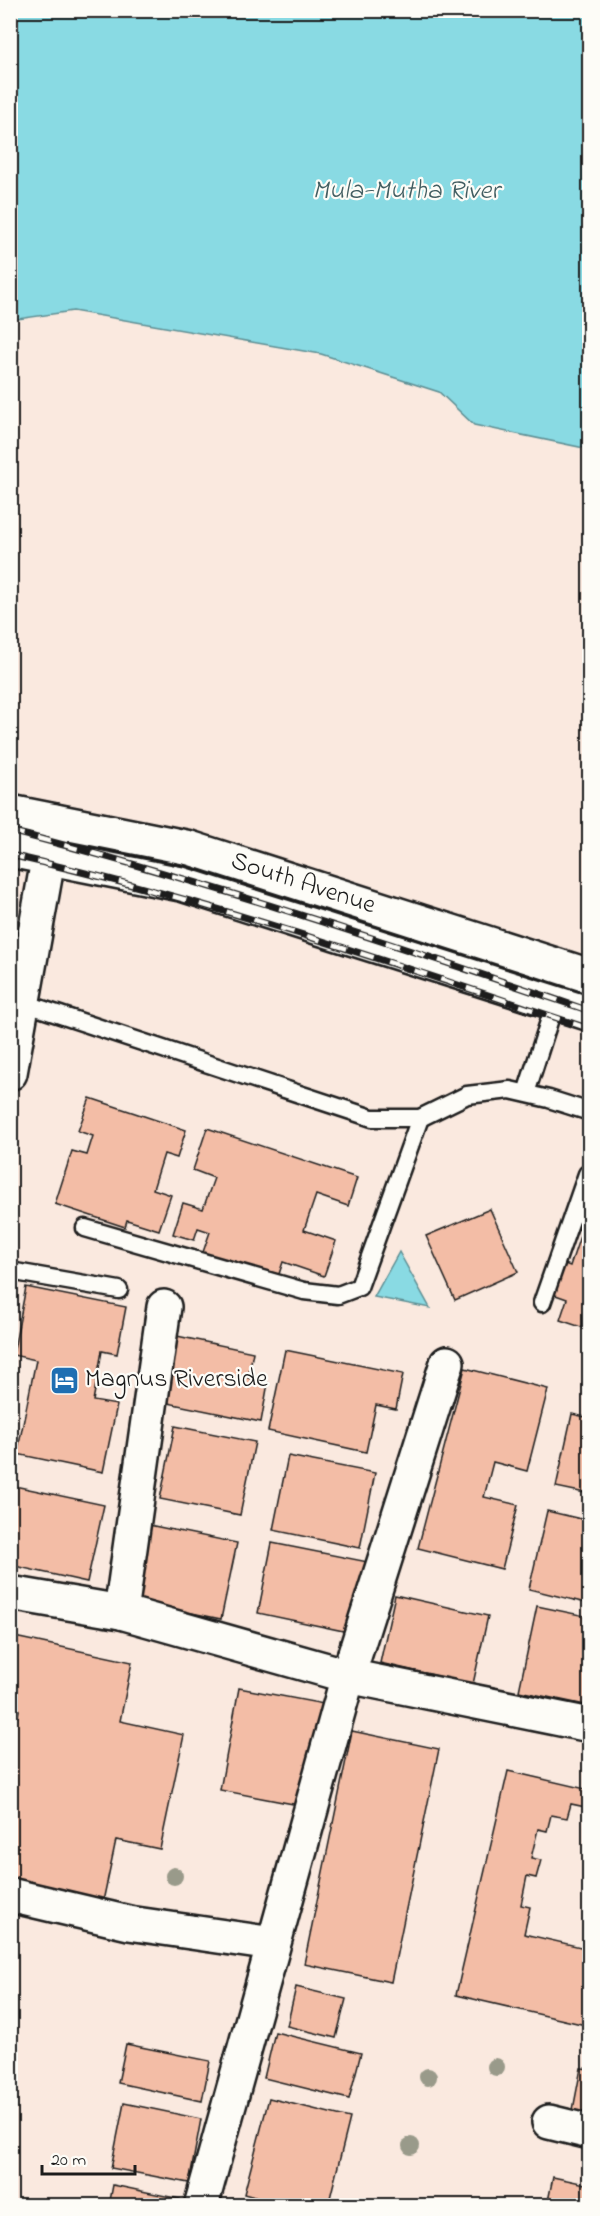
<svg xmlns="http://www.w3.org/2000/svg" width="600" height="2216" font-family="'Indie Flower',sans-serif">
<rect width="100%" height="100%" fill="#fae9df"/>
<filter id="ink" filterUnits="userSpaceOnUse"><feTurbulence type="fractalNoise" baseFrequency=".0167" numOctaves="2"/><feDisplacementMap in="SourceGraphic" scale="12" xChannelSelector="R" yChannelSelector="G"/><feConvolveMatrix kernelMatrix="1 2 1 2 8 2 1 2 1" color-interpolation-filters="sRGB"/></filter>
<g filter="url(#ink)">
<!-- water -->
<g fill="#89dae3" stroke="#5d8e93" stroke-width="1.5">
<polygon points="10,11 589,11 589,449 474,425 439,392 321,354 73,311 11,320"/>
<polygon points="399,1252 430,1308 374,1297"/>
</g>
<!-- building -->
<g fill="#f3bda6" stroke="#1c1c1c" stroke-width="1.5">
<polygon points="90,1098 186,1130 177,1158 164,1154 153,1189 171,1195 159,1230 127,1220 125,1227 55,1204 72,1151 87,1155 93,1136 78,1131"/>
<polygon points="207,1128 357,1178 348,1206 316,1195 304,1230 336,1241 324,1276 283,1262 277,1280 202,1255 210,1232 198,1228 194,1240 173,1234 183,1203 203,1209 214,1178 193,1170"/>
<polygon points="580,1198 590,1201 590,1330 560,1320 567,1299 550,1293 560,1262 570,1266 582,1230 571,1227"/>
<polygon points="490,1209 518,1272 455,1300 426,1236"/>
<polygon points="26,1287 126,1307 117,1354 102,1351 93,1401 117,1405 103,1472 17,1454 36,1360 13,1355"/>
<polygon points="177,1336 253,1352 248,1378 268,1383 261,1422 163,1402"/>
<polygon points="285,1350 403,1374 396,1409 376,1405 366,1452 268,1431"/>
<polygon points="465,1368 548,1389 527,1471 493,1462 484,1497 518,1505 502,1569 418,1548"/>
<polygon points="572,1414 590,1418 590,1494 556,1487"/>
<polygon points="175,1426 255,1442 240,1515 160,1499"/>
<polygon points="288,1456 375,1473 360,1548 273,1530"/>
<polygon points="10,1485 104,1505 87,1582 10,1565"/>
<polygon points="547,1511 590,1521 590,1604 529,1589"/>
<polygon points="149,1525 237,1543 221,1619 134,1601"/>
<polygon points="272,1543 368,1562 353,1633 258,1613"/>
<polygon points="395,1595 488,1616 473,1684 380,1663"/>
<polygon points="537,1606 590,1617 590,1706 519,1691"/>
<polygon points="10,1636 132,1662 120,1721 184,1735 160,1849 116,1840 102,1906 10,1887 10,1750 19,1710 10,1708"/>
<polygon points="239,1688 324,1704 304,1806 220,1790"/>
<polygon points="352,1731 439,1749 391,1982 304,1964"/>
<polygon points="508,1771 590,1790 590,1808 571,1804 567,1818 551,1815 547,1831 538,1829 531,1858 541,1860 536,1878 527,1876 521,1905 530,1907 524,1934 589,1949 590,1947 590,2026 456,1995"/>
<polygon points="296,1987 346,1999 336,2038 287,2026"/>
<polygon points="275,2032 361,2053 349,2099 264,2078"/>
<polygon points="126,2044 210,2061 202,2101 118,2083"/>
<polygon points="581,2068 590,2069 590,2119 572,2115"/>
<polygon points="269,2098 350,2118 328,2206 288,2206 244,2194"/>
<polygon points="124,2103 201,2119 189,2183 111,2168"/>
<polygon points="553,2177 590,2185 590,2206 547,2206"/>
<polygon points="113,2185 180,2199 178,2206 109,2206"/>
</g>
<g fill="none" stroke-linecap="round" stroke-linejoin="round">
<defs>
<g id="service">
<polyline points="18,1001 372,1118 420,1118 467,1095 510,1090 549,1099 590,1112"/>
<polyline points="526,1093 555,1003"/>
<polyline points="85,1228 304,1291 338,1295 359,1287 420,1118"/>
<polyline points="10,1271 119,1290"/>
<polyline points="542,1303 587,1174 590,1175"/>
</g>
<g id="minor">
<polyline points="10,1073 55,821"/>
<polyline points="10,1593 121,1612 348,1676 590,1725"/>
<polyline points="121,1612 164,1307"/>
<polyline points="10,1895 129,1923 273,1944"/>
<polyline points="549,2122 590,2132"/>
<polyline points="201,2206 348,1676 447,1363"/>
</g>
<g id="secondary">
<polyline points="10,812 190,848 590,976"/>
<polyline points="10,850 181,884 590,1014"/>
</g>
</defs>
<!-- service casing -->
<use href="#service" stroke="#1c1c1c" stroke-width="21"/>
<!-- minor casing -->
<use href="#minor" stroke="#1c1c1c" stroke-width="38"/>
<!-- secondary casing -->
<use href="#secondary" stroke="#1c1c1c" stroke-width="38"/>
<!-- service -->
<use href="#service" stroke="#fdfcf7" stroke-width="16"/>
<!-- minor -->
<use href="#minor" stroke="#fdfcf7" stroke-width="33"/>
<!-- secondary -->
<use href="#secondary" stroke="#fdfcf7" stroke-width="33"/>
<defs>
<g id="rail">
<path d="M10 831C207 881 398 946 590 1011"/>
<path d="M10 855C207 899 398 965 590 1029"/>
</g>
</defs>
<!-- rail casing -->
<use href="#rail" stroke="#1c1c1c" stroke-width="7"/>
<!-- rail -->
<use href="#rail" stroke="#fdfcf7" stroke-width="4.5" stroke-dasharray="14" stroke-linecap="butt"/>
</g>
<!-- trees -->
<g fill="#999a8a">
<circle cx="174" cy="1876" r="9"/>
<circle cx="496" cy="2067" r="9"/>
<circle cx="428" cy="2077" r="9"/>
<circle cx="411" cy="2146" r="9"/>
</g>
</g>
<!-- icons -->
<defs>
<symbol id="hotel-square" viewBox="-11 -11 22 22"><rect x="-9" y="-9" width="18" height="18" rx="4" fill="#1f6fb2" stroke="#fdfcf7"/><path d="M-6-4.5h1.5V1H6V5H4.5V3h-9V5H-6ZM-4 0a1.8 1.8 0 1 1 3.6 0ZM.5 0V-2.5h3Q6-2.5 6 0Z" fill="#fff"/></symbol>
</defs>
<g fill-rule="evenodd">
<use href="#hotel-square" x="48" y="1364" width="33" height="33"/>
</g>
<g text-anchor="middle" dominant-baseline="central" stroke-width="4.5" stroke-linejoin="round" paint-order="stroke">
<!-- street labels -->
<g font-size="26" fill="#1c1c1c" stroke="#fdfcf7">
<text transform="translate(303 884) rotate(18)">South Avenue</text>
</g>
<!-- poi labels -->
<g font-size="26" fill="#1c1c1c" stroke="#fdfcf7" text-anchor="start">
<text x="85" y="1380">Magnus Riverside</text>
</g>
<!-- water labels -->
<g font-size="27" font-style="italic" fill="#425e62" stroke="#fdfcf7">
<text x="406" y="191">Mula-Mutha River</text>
</g>
</g>
<!-- margin -->
<rect width="600" height="2216" fill="none" stroke="#fdfcf7" stroke-width="36"/>
<rect x="18" y="18" width="564" height="2180" fill="none" stroke="#1c1c1c" stroke-width="2" filter="url(#ink)"/>
<!-- scale -->
<path d="M42 2165v9h93v-9" fill="none" stroke="#1c1c1c" stroke-width="3"/>
<text x="51" y="2165" font-size="18" fill="#1c1c1c" stroke="#fdfcf7" stroke-width="4.5" paint-order="stroke">20 m</text>
</svg>
